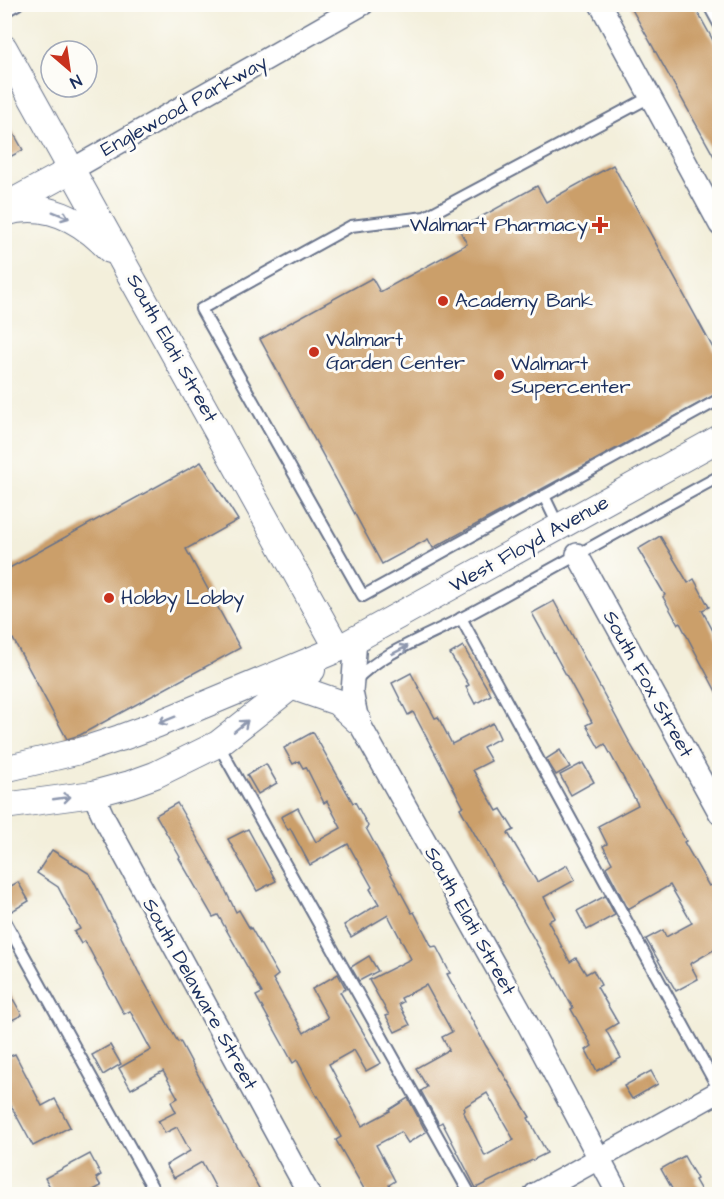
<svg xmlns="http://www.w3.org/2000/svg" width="724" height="1199" font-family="'Architects Daughter',sans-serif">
<rect width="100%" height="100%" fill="#fdfcf7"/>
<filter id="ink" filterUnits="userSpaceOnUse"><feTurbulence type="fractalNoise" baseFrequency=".0167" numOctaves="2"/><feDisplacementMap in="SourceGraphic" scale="12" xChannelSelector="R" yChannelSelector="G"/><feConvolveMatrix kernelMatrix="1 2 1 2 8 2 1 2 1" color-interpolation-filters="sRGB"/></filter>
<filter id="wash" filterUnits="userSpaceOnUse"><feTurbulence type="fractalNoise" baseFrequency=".008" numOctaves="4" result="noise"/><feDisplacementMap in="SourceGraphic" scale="24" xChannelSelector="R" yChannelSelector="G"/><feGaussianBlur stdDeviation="1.35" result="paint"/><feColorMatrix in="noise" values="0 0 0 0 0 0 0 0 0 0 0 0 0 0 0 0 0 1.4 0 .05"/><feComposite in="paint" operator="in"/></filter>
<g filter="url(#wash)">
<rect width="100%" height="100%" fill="#f3efdb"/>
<g id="blocks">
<!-- building -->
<g fill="#cb9f6b" fill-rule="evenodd">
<polygon points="629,4 693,4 720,53 720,167"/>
<polygon points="4,116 23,150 4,160"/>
<polygon points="613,165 720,361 720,392 433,548 428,539 382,564 260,339 372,278 380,292 467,244 459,229 537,186 546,202"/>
<polygon points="201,462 238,520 186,549 240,648 80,735 67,739 13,639 4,644 4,571"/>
<polygon points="660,536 688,583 694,579 709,607 702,610 720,644 720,699 680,623 678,624 663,597 665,595 638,549"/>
<polygon points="554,601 631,745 686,841 684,842 709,886 712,885 720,898 720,946 690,964 698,979 676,991 646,939 663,930 666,937 692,923 670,885 628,909 606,867 612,863 603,846 607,844 598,826 638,805 605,744 599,748 586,725 592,722 532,613"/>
<polygon points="463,646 491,695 475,704 466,687 469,685 450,654"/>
<polygon points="411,673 435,718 438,717 452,744 493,723 500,738 483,747 491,761 473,770 497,811 501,809 514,830 508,833 537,882 567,865 575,880 544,897 555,918 548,921 570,962 576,958 586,974 593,970 601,985 597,987 618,1023 606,1030 621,1058 597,1071 586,1050 592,1046 571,1009 573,1008 460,808 463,806 413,712 408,715 392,683"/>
<path d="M313 732 353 803 355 802 368 826 366 828 412 913 414 912 432 947 436 946 450 973 447 974 486 1046 530 1117 528 1118 547 1153 476 1188 442 1122 439 1124 421 1091 427 1087 416 1068 449 1050 442 1037 452 1032 426 985 401 998 403 1002 399 1004 410 1025 395 1032 386 1016 389 1015 369 980 411 959 388 915 351 937 344 925 379 904 370 889 372 887 348 844 310 865 290 828 288 830 281 817 298 808 316 842 341 828 327 801 324 803 306 767 303 768 299 761 293 764 284 748ZM487 1093 514 1140 485 1156 463 1111 465 1110 464 1107Z"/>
<polygon points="560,750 570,767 556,775 546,759"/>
<polygon points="583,763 594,782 571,795 560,775"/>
<polygon points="266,764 277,783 258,794 247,775"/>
<polygon points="177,803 215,869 236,912 239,910 250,929 251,928 278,975 273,979 304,1033 328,1018 312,989 338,974 346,989 340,992 381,1063 366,1071 354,1050 329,1064 362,1126 390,1111 389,1110 408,1098 426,1132 408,1143 401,1132 376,1145 395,1181 389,1185 394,1194 367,1194 336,1140 341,1137 318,1096 317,1097 297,1060 293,1063 256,996 262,993 218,915 213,917 179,858 180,857 156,815"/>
<polygon points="248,829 276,881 257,891 228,839"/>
<polygon points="52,850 90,874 138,971 178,1042 180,1041 262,1194 219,1194 202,1162 174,1178 166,1165 190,1151 177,1127 165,1133 158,1121 176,1112 171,1102 178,1098 163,1071 131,1089 119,1068 151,1050 130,1011 124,1014 85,941 81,944 74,932 80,929 58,887 37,873"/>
<polygon points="18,882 29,901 12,911 4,898 4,890"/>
<polygon points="605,896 615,915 587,930 577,911"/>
<polygon points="369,956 378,971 359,981 351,967"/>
<polygon points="4,983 22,1015 4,1024"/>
<polygon points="110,1045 121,1064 103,1075 92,1055"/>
<polygon points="15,1054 42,1106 55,1099 70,1127 33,1146 4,1093 4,1059"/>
<polygon points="651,1071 658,1084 632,1099 624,1086"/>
<polygon points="90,1154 101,1175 96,1178 101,1186 86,1194 54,1194 45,1178"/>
<polygon points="684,1156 697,1179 695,1180 703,1194 675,1194 661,1169"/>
</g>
</g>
</g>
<g filter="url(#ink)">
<use href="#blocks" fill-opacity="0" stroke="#67728a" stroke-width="1.5"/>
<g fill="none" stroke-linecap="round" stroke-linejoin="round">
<defs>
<g id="service">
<polyline points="708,4 720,26"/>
<polyline points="4,12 18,4"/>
<polyline points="650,97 425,217 351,226 201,309 363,596 720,399"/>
<polyline points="544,496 559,527"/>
<polyline points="461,618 720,1092"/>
<path d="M355 681C377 655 430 635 460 619 547 573 633 523 720 476"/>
<polyline points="218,744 470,1194"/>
<polyline points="4,919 156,1194"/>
</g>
<g id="minor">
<polyline points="600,4 720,225"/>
<polyline points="73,169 363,4"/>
<polyline points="577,554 720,814"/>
<polyline points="356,639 352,692 358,721 526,1021 618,1194"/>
<polyline points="93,794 105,820 309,1194"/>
<polyline points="535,1194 720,1091"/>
</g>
<g id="tertiary">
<polyline points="4,48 338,649"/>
<polyline points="5,206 73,169"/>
<path d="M4 213C46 200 82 220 110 250"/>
<polyline points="291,686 337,702 358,721"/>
<polyline points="4,769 80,751 120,738 158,724 338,649 720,438"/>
<polyline points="4,806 93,794 130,784 155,775 218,744 312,670"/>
</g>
</defs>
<!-- service casing -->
<use href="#service" stroke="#67728a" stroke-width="14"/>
<!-- minor casing -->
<use href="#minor" stroke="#67728a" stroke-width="24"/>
<!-- tertiary casing -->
<use href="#tertiary" stroke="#67728a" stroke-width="28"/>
<!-- service -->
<use href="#service" stroke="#fff" stroke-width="10"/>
<!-- minor -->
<use href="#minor" stroke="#fff" stroke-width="21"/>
<!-- tertiary -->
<use href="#tertiary" stroke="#fff" stroke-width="26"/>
</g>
<!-- one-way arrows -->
<defs><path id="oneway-shaft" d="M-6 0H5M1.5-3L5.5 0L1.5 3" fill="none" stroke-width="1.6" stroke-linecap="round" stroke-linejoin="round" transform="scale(1.5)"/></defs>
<g stroke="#8d97ae">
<use href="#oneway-shaft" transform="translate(61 215) rotate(22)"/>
<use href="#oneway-shaft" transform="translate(400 650) rotate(-27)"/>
<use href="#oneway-shaft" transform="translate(167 720) rotate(158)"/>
<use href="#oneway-shaft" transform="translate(241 726) rotate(-39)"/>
<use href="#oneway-shaft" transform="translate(62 798) rotate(-8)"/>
</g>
</g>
<!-- markers -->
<g fill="#c8321e" stroke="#fdfcf7" stroke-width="2">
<path d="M597 216h6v6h6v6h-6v6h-6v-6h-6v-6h6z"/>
<circle cx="443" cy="301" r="6"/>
<circle cx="314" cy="352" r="6"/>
<circle cx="499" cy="375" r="6"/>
<circle cx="109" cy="598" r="6"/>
</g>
<g text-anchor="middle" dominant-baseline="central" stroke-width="6" stroke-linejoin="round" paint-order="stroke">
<!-- street labels -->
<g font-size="20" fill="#1b2f5e" stroke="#fdfcf7">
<text transform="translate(184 106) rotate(-29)">Englewood Parkway</text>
<text transform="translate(172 348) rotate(61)">South Elati Street</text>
<text transform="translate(529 544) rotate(-29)">West Floyd Avenue</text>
<text transform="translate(648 684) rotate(61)">South Fox Street</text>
<text transform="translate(470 921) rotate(61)">South Elati Street</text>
<text transform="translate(200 994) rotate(61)">South Delaware Street</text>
</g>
<!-- poi labels -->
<g font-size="20" fill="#1b2f5e" stroke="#fdfcf7" text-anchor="start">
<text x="588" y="225" text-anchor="end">Walmart Pharmacy</text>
<text x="455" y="301">Academy Bank</text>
<text x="326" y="340">Walmart<tspan x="326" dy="23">Garden Center</tspan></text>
<text x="511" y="364">Walmart<tspan x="511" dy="23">Supercenter</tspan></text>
<text x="121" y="598">Hobby Lobby</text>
</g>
</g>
<!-- margin -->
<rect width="724" height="1199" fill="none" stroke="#fdfcf7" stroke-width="24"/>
<!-- north arrow -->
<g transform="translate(69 69) rotate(151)"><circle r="28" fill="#fdfcf7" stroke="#a3aaba" stroke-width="1.5"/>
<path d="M0-4.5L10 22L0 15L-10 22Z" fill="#c8321e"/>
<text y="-9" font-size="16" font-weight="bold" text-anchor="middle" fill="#1b2f5e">N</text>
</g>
</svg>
